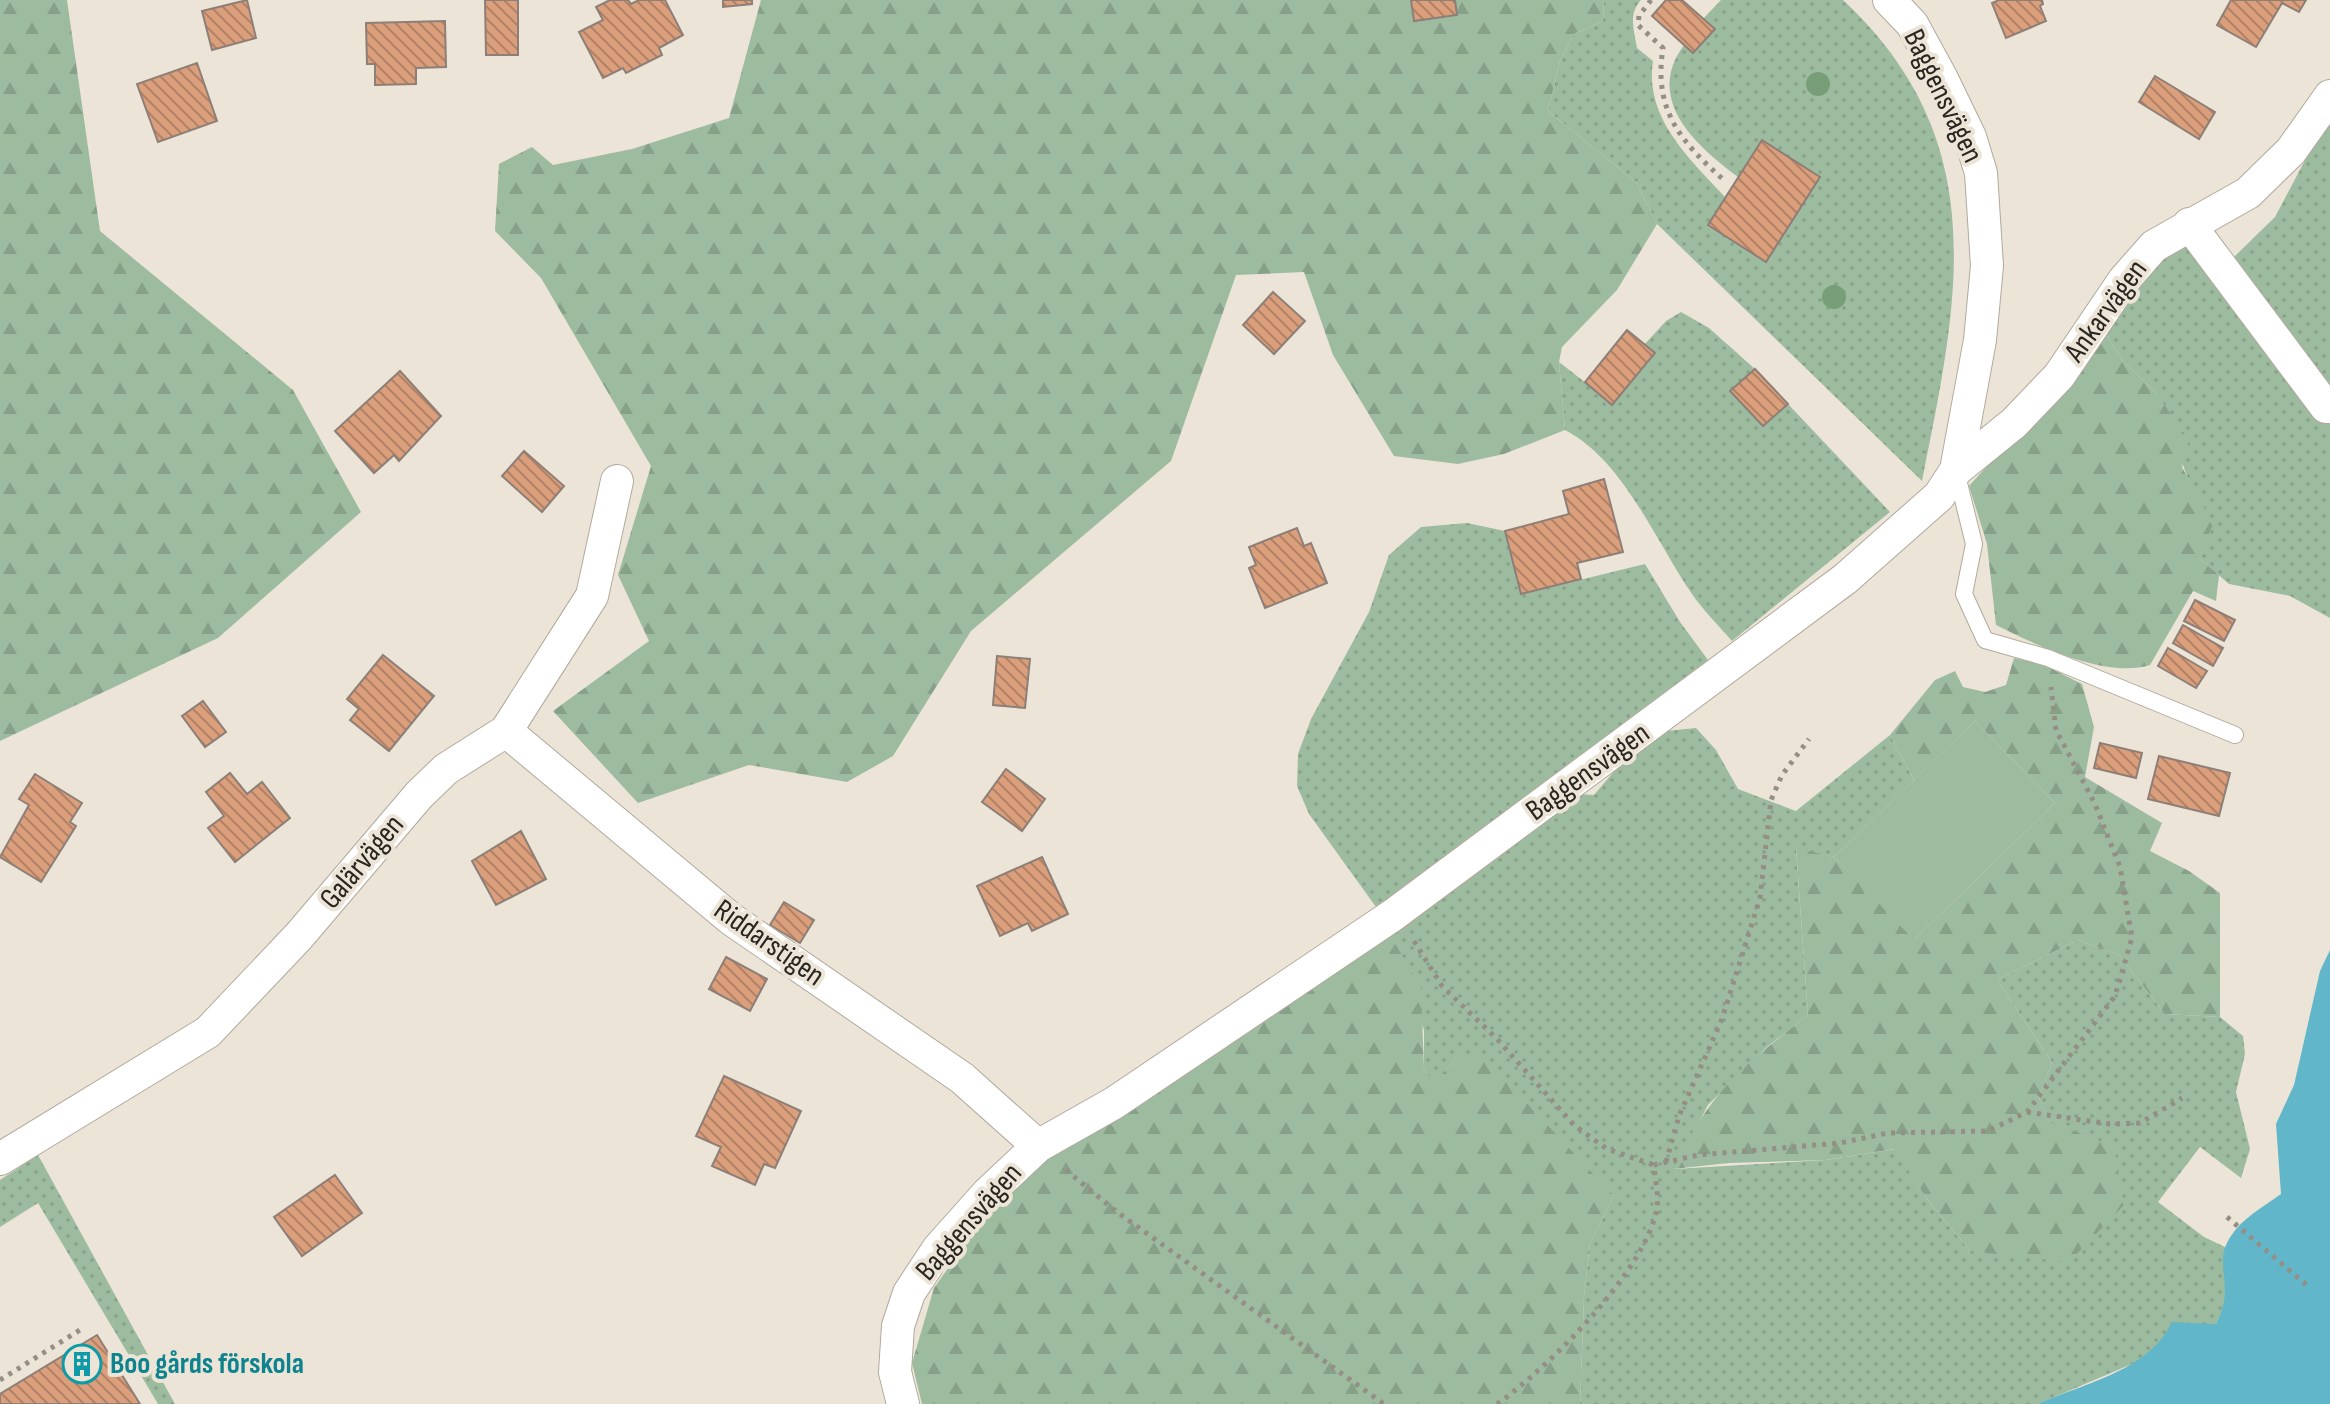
<svg xmlns="http://www.w3.org/2000/svg" width="2330" height="1404" font-family="'Sofia Sans Condensed',sans-serif">
<defs>
<pattern id="green-dots" width="8" height="8" patternUnits="userSpaceOnUse" patternTransform="scale(2)"><rect width="8" height="8" fill="#9dbc9f"/><path d="M2 2h.1M6 6h.1" fill="none" stroke="#87a189" stroke-width="1.8" stroke-linecap="round"/></pattern>
<pattern id="forest-firs" width="22" height="20" patternUnits="userSpaceOnUse" patternTransform="scale(2)"><rect width="22" height="20" fill="#9dbc9f"/><path d="M5 1l3.5 6h-7zM16 11l3.5 6h-7z" fill="#87a189"/></pattern>
<pattern id="building-back-hatch" width="6" height="6" patternUnits="userSpaceOnUse" patternTransform="scale(2)"><rect width="6" height="6" fill="#db9f7c"/><path d="M-1 5l2 2M0 0l6 6M5-1l2 2" fill="none" stroke="#b28165"/></pattern>
</defs>
<rect width="100%" height="100%" fill="#ece4d6"/>
<!-- green -->
<g fill="url(#green-dots)">
<path d="M1604 0H1641C1628 14 1634 30 1637 48L1653 61C1644 118 1690 159 1725 197L1708 225 1766 261 1820 177 1762 140 1738 177C1695 145 1644 99 1684 45L1693 53 1714 30 1703 19 1721 0H1843C1995 142 1958 300 1922 481L1657 224 1636 182 1548 111 1560 61 1574 34 1603 21Z"/>
<polygon points="2330,113 2330,398 2230,270 2235,256 2275,217"/>
<polygon points="2186,246 2330,413 2330,618 2290,596 2229,584 2199,558 2193,492 2156,393 2123,361 2106,335 2154,260"/>
<path d="M1681 312 1709 328 1755 369 1731 391 1763 426 1788 404 1890 512 1732 641C1718 625 1703 610 1692 594 1655 540 1623 460 1565 430L1559 362 1613 404 1655 354 1644 345 1666 321Z"/>
<polygon points="1467,523 1505,531 1522,594 1645,564 1680,622 1708,660 1376,907 1309,814 1297,786 1298,754 1311,719 1369,612 1389,555 1421,527"/>
<polygon points="1696,728 1716,750 1738,789 1796,811 1890,735 1914,780 1834,857 1796,849 1808,1015 1767,1047 1708,1105 1674,1169 1826,1160 1895,1149 1927,1199 1970,1251 2049,1123 2039,1097 2052,1062 1997,980 2078,940 2119,955 2165,1014 2220,1017 2243,1036 2245,1054 2236,1092 2250,1149 2241,1178 2200,1147 2158,1202 2204,1237 2225,1247 2227,1305 2216,1324 2162,1343 2139,1361 2038,1404 1580,1404 1584,1296 1590,1243 1614,1196 1458,1055 1434,1084 1424,1069 1424,1030 1388,932 1578,794 1594,795 1616,769 1666,731"/>
<polygon points="38,1155 175,1404 158,1404 38,1203 0,1227 0,1180"/>
</g>
<!-- forest -->
<g fill="url(#forest-firs)">
<polygon points="0,0 67,0 100,231 293,390 361,512 218,638 0,741"/>
<polygon points="761,0 1604,0 1603,21 1574,34 1560,61 1548,111 1636,182 1657,224 1617,290 1562,347 1559,362 1565,430 1504,454 1458,464 1394,456 1333,355 1304,272 1236,275 1171,461 971,631 893,756 847,782 749,765 638,803 553,711 649,641 618,575 651,466 541,278 495,231 499,164 532,147 553,165 632,149 729,118"/>
<path d="M2106 335 2123 361 2156 393 2189 440 2182 467 2213 524 2199 558 2219 575 2216 601 2193 591 2150 665C2106 679 2036 645 1996 625L1987 544 1969 486Z"/>
<path d="M2014 658 2042 664 2082 684 2094 727 2085 777 2162 823 2150 851 2189 871 2220 893V1017L2165 1014 2119 955 2078 940 1997 980 2052 1062 2039 1097 2049 1122 2114 1146 2124 1205 2069 1262 1970 1251 1927 1199 1894 1149 1826 1160 1729 1163 1673 1169C1710 1091 1742 1067 1808 1015L1796 848 1834 857 1915 939 2055 803 1975 721 1914 780 1890 735 1935 680 1955 671 1963 687 1985 692 2006 685Z"/>
<polygon points="1388,932 1421,987 1424,1069 1434,1083 1458,1055 1479,1052 1614,1196 1590,1243 1584,1296 1580,1404 922,1404 912,1363 934,1288 975,1230 1050,1153"/>
</g>
<!-- pitch -->
<polygon fill="#9dbc9f" points="1975,721 2055,803 1914,940 1834,857"/>
<!-- water -->
<path fill="#61b7c9" d="M2330 950V1404H2038C2084 1383 2149 1371 2172 1322L2216 1324C2235 1290 2216 1267 2226 1245 2237 1221 2260 1209 2281 1194L2276 1124 2294 1085 2320 971Z"/>
<!-- building -->
<g fill="url(#building-back-hatch)" stroke="#8d7f78" stroke-width="2">
<polygon points="247,0 256,38 212,50 202,11"/>
<polygon points="485,0 518,0 518,55 486,55"/>
<polygon points="610,0 628,0 631,4 639,0 665,0 683,35 659,48 662,55 626,73 623,68 603,78 579,32 603,20 596,7"/>
<polygon points="723,0 752,0 752,4 723,7"/>
<polygon points="1411,0 1455,0 1457,15 1414,21"/>
<polygon points="1666,0 1682,0 1715,29 1693,53 1652,16"/>
<polygon points="1999,0 2042,0 2043,4 2040,6 2046,21 2006,38 1992,3"/>
<polygon points="2231,0 2306,0 2299,12 2282,3 2256,47 2217,25"/>
<polygon points="445,21 446,67 416,68 416,84 375,85 375,64 367,64 366,23"/>
<polygon points="197,63 217,121 158,142 137,84"/>
<polygon points="2155,76 2215,112 2199,139 2139,102"/>
<polygon points="1762,140 1820,177 1766,262 1708,225"/>
<polygon points="1273,292 1305,321 1274,354 1243,325"/>
<polygon points="1627,330 1655,353 1612,405 1585,382"/>
<polygon points="1755,369 1788,404 1763,426 1730,391"/>
<polygon points="400,371 441,416 399,461 394,455 374,473 335,431"/>
<polygon points="524,451 564,486 542,512 502,476"/>
<polygon points="1604,479 1623,552 1577,563 1581,579 1521,594 1505,531 1569,514 1563,491"/>
<polygon points="1297,528 1304,546 1311,543 1327,583 1265,608 1249,568 1256,565 1249,547"/>
<polygon points="2195,600 2235,620 2224,641 2184,621"/>
<polygon points="2183,625 2223,648 2213,666 2173,643"/>
<polygon points="2168,648 2207,671 2196,688 2158,666"/>
<polygon points="383,655 434,696 389,751 350,720 359,709 347,699"/>
<polygon points="997,656 1030,659 1025,708 993,705"/>
<polygon points="203,701 226,732 205,747 182,716"/>
<polygon points="2100,743 2142,753 2136,778 2094,768"/>
<polygon points="2159,756 2230,773 2219,816 2148,799"/>
<polygon points="1006,769 1045,799 1022,831 982,802"/>
<polygon points="230,773 247,794 262,782 290,818 235,862 208,828 224,816 206,792"/>
<polygon points="35,774 82,803 70,822 76,826 41,882 0,857 29,805 19,799"/>
<polygon points="521,831 546,879 496,905 472,861"/>
<polygon points="1042,857 1068,914 1032,931 1028,923 1000,936 977,886"/>
<polygon points="784,902 814,920 800,943 770,925"/>
<polygon points="726,957 767,979 750,1011 709,989"/>
<polygon points="724,1076 801,1111 775,1168 764,1164 755,1185 712,1166 721,1147 696,1136"/>
<polygon points="335,1175 362,1213 302,1256 274,1217"/>
<polygon points="97,1335 140,1404 0,1404 0,1394"/>
</g>
<g fill="none" stroke-linecap="round" stroke-linejoin="round">
<defs>
<polyline id="service" points="1956,471 1974,544 1964,594 1985,640 2048,658 2235,735"/>
<g id="minor">
<polyline points="2189,224 2326,407 2330,407"/>
<polyline points="1956,470 2014,423 2059,376 2124,280 2154,246 2248,193 2291,151 2330,96"/>
<polyline points="506,731 731,919 962,1078 1038,1146"/>
<polyline points="0,1159 208,1032 299,936 419,795 446,769 506,731 592,596 617,481"/>
<polyline points="903,1404 895,1372 898,1326 909,1293 938,1249 987,1194 1038,1146 1114,1103 1393,915 1845,579 1939,496 1956,470 1980,340 1987,266 1981,173 1970,137 1942,79 1912,24 1889,0"/>
</g>
</defs>
<!-- service casing -->
<use href="#service" stroke="#b1a99d" stroke-width="18"/>
<!-- minor casing -->
<use href="#minor" stroke="#b1a99d" stroke-width="34"/>
<!-- path -->
<g stroke="#948e84" stroke-width="5" stroke-dasharray="4 6" stroke-linecap="butt">
<path d="M1651 0 1639 16 1638 25 1663 48C1653 111 1681 142 1726 182"/>
<polyline points="1414,941 1442,986 1497,1039 1574,1125 1607,1149 1654,1165"/>
<polyline points="2027,1112 2110,1124 2140,1123 2182,1098"/>
<polyline points="1666,1162 1679,1116 1722,1019 1760,898 1771,800 1782,775 1809,739"/>
<polyline points="1066,1170 1117,1212 1384,1404"/>
<polyline points="2227,1217 2309,1287"/>
<polyline points="0,1380 80,1330"/>
<path d="M1497 1404C1548 1368 1646 1271 1657 1208 1659 1195 1655 1179 1654 1165L1698 1155 1840 1143 1888 1133 1988 1131 2027 1112 2115 996 2132 938 2120 867 2095 804 2056 730 2051 687"/>
</g>
<!-- service -->
<use href="#service" stroke="#fff" stroke-width="16"/>
<!-- minor -->
<use href="#minor" stroke="#fff" stroke-width="32"/>
</g>
<!-- trees -->
<g fill="#789e77">
<circle cx="1818" cy="84" r="12"/>
<circle cx="1834" cy="297" r="12"/>
</g>
<!-- icons -->
<defs>
<symbol id="building-ring" viewBox="-11 -11 22 22"><circle r="9.5" fill="#ece4d6" stroke="#0f9aa8" stroke-width="1.5"/><path d="M-4-6H4V6H1V3H-1V6H-4ZM-2.5-4.3h1.7v1.8h-1.7ZM.8-4.3h1.7v1.8H.8ZM-2.5-1h1.7V.8h-1.7ZM.8-1h1.7V.8H.8Z" fill="#0f9aa8"/></symbol>
</defs>
<g fill-rule="evenodd">
<use href="#building-ring" x="60" y="1342" width="44" height="44"/>
</g>
<g text-anchor="middle" dominant-baseline="central" stroke-width="8" stroke-linejoin="round" paint-order="stroke">
<!-- street labels -->
<g font-size="30" fill="#292621" stroke="#ece4d6">
<text transform="translate(1943 96) rotate(64)">Baggensvägen</text>
<text transform="translate(2106 311) rotate(-54)">Ankarvägen</text>
<text transform="translate(1588 772) rotate(-36)">Baggensvägen</text>
<text transform="translate(362 862) rotate(-50)">Galärvägen</text>
<text transform="translate(769 943) rotate(35)">Riddarstigen</text>
<text transform="translate(969 1222) rotate(-49)">Baggensvägen</text>
</g>
<!-- culture labels -->
<g font-size="30" font-weight="bold" fill="#0d838f" stroke="#ece4d6" text-anchor="start">
<text x="110" y="1364">Boo gårds förskola</text>
</g>
</g>
</svg>
